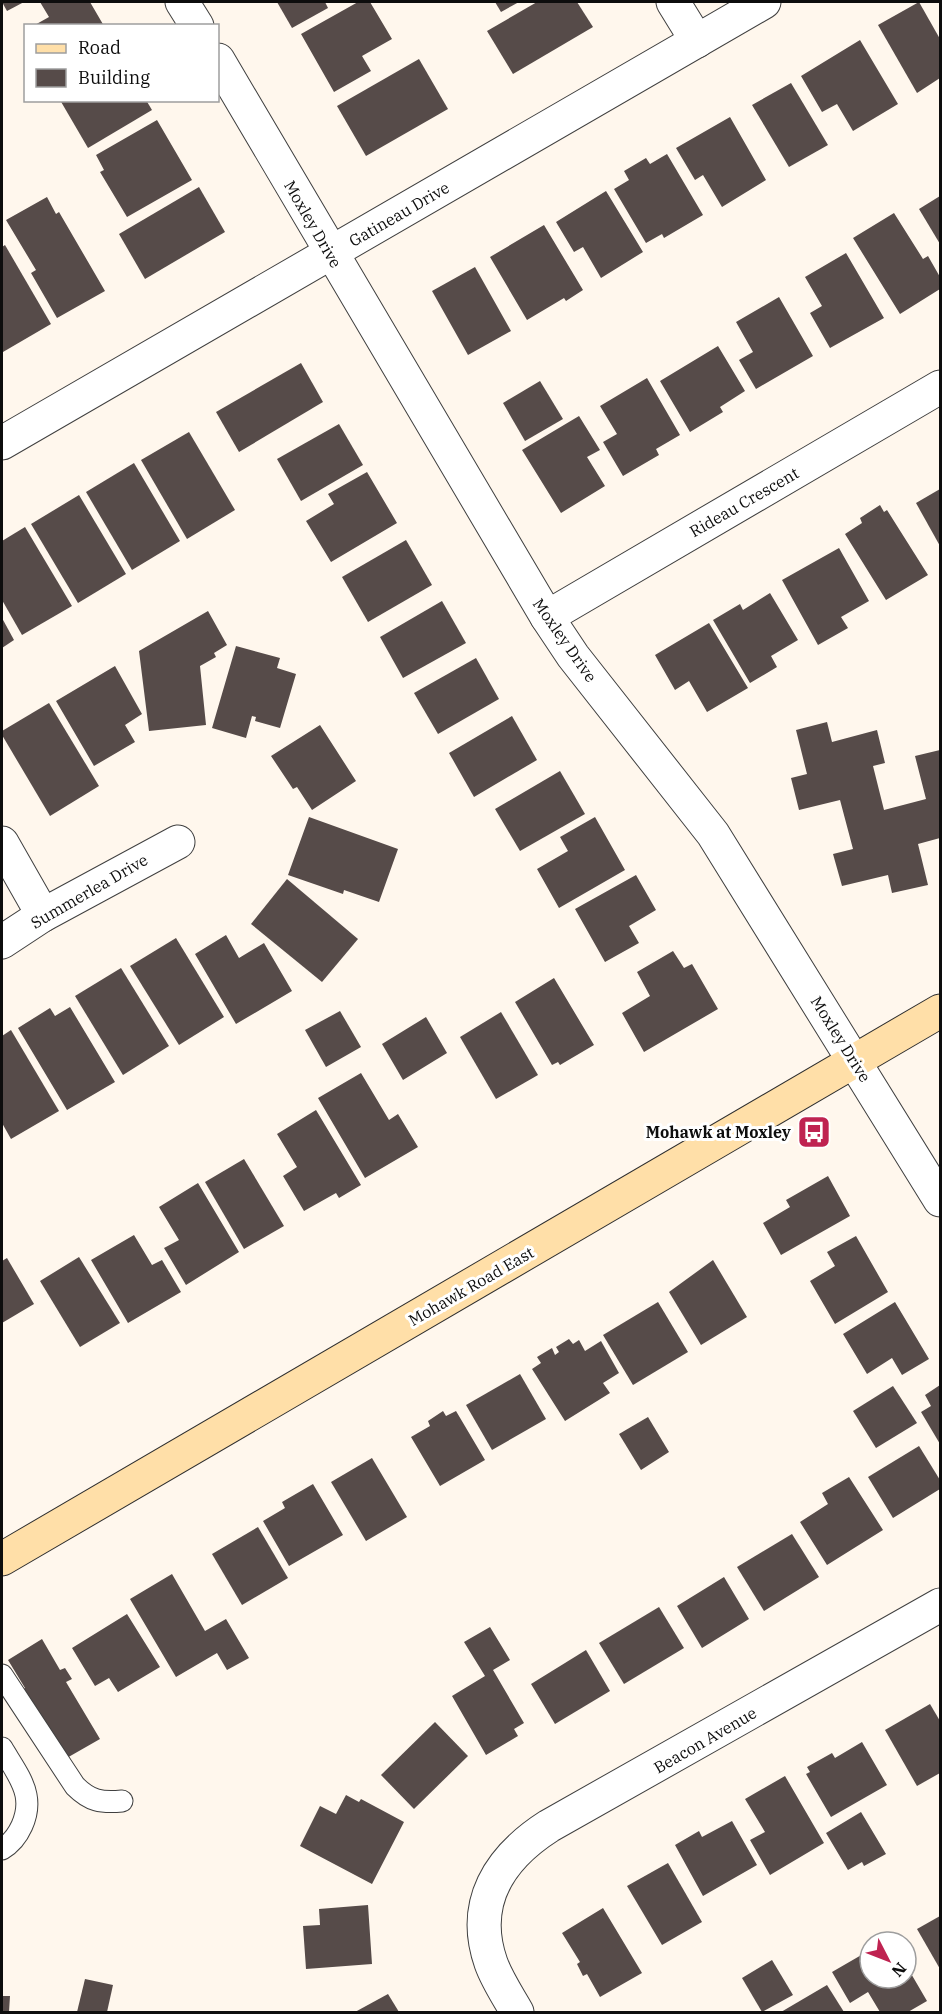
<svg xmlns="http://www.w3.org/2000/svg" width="942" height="2014" font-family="'IBM Plex Serif',serif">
<rect width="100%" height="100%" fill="#fff7ed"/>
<!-- building -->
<g fill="#564b49">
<polygon points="2,2 24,2 7,11"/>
<polygon points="40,2 90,2 104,26 33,26 49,17"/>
<polygon points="277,2 325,2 328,8 292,28"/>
<polygon points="358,2 370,2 392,39 362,56 371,71 334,92 301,34"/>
<polygon points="495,2 519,2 501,12"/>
<polygon points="537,2 577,2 593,27 513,74 487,31"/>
<polygon points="919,2 940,39 940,78 917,93 878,25"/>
<polygon points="860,40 898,104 853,131 837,104 822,112 801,76"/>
<polygon points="419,59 448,109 366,156 337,106"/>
<polygon points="791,83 828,145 789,167 752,105"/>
<polygon points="60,100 146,100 152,110 88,148"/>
<polygon points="730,117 766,180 722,207 703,175 695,180 676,148"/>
<polygon points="157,120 192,180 127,217 100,172 104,170 96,155"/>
<polygon points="667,154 703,215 664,238 662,234 646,243 614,189 629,180 624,171 646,158 650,164"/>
<polygon points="199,187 225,232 145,279 119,234"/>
<polygon points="606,191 643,252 601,278 583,247 574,252 556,222"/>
<polygon points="940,196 940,244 919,209"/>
<polygon points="47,197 56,214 59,212 105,291 57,318 31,273 36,270 6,220"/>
<polygon points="894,213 923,259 928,256 940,277 940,289 900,314 853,238"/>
<polygon points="544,225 583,290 566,301 564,298 527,320 490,257"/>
<polygon points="5,245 51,324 3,352 2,247"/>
<polygon points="846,253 884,318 830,348 810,313 822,306 805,277"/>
<polygon points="475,267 511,331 468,355 432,291"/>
<polygon points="779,297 813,356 756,389 739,360 753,352 736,322"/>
<polygon points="718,346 745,391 720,407 723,412 690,432 660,381"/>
<polygon points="301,363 323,402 239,452 216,412"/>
<polygon points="647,378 680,435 656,449 659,455 623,476 603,442 617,434 600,406"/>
<polygon points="540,381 563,419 525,441 503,403"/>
<polygon points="579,416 600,450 587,457 605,486 561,513 522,450"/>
<polygon points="339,424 363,465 301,501 277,459"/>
<polygon points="189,432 235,510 187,539 141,460"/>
<polygon points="134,463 180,541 132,570 86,492"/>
<polygon points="367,472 397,523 331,562 306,521 334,504 328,494"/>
<polygon points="940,489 940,546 916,503"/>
<polygon points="79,495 126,574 78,603 31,524"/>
<polygon points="880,505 884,512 887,510 928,575 886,600 845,534 862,523 860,518"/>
<polygon points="25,527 72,606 22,635 2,600 2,541"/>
<polygon points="406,540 432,585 368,622 342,577"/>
<polygon points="839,548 869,601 841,617 848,628 818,645 782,580"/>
<polygon points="770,593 798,640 771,656 777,667 750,683 713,620 740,604 743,610"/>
<polygon points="442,601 466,643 403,678 380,637"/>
<polygon points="208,611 227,645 214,653 216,657 200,666 206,725 149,731 139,651"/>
<polygon points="2,618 14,640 2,648"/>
<polygon points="709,623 748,688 707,712 689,681 675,690 655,655"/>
<polygon points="236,646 280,658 277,668 296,674 280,728 255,721 256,717 252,716 246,738 212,728"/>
<polygon points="476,658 499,699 438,734 414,693"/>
<polygon points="115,666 142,714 125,725 135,742 94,766 56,701"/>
<polygon points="49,703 99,786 50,816 2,735 2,731"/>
<polygon points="512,716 537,760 474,797 449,753"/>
<polygon points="827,722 832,742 877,730 885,763 873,766 884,810 926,799 915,756 940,750 940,838 918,844 928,885 892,893 888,875 842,886 833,854 853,849 840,800 799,810 791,778 807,774 796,730"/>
<polygon points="320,725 356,781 312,810 297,787 293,789 271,756"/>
<polygon points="560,771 585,814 520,851 495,809"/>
<polygon points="309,817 398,849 379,902 344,890 343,894 288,875"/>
<polygon points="595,817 625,870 559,908 537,869 568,851 560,837"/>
<polygon points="636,875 656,910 629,926 639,943 605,962 575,909"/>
<polygon points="287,879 358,939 322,982 251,924"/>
<polygon points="226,935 239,958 264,943 292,991 236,1024 195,954"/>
<polygon points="176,938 224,1017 179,1045 130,966"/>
<polygon points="673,951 684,968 692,964 718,1009 644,1052 622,1013 650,996 637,972"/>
<polygon points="121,968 169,1046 123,1075 75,996"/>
<polygon points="554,978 594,1045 560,1065 558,1062 552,1065 515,1002"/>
<polygon points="70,1007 115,1082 67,1110 18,1028 50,1008 55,1016"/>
<polygon points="340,1011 361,1047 326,1067 305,1030"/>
<polygon points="501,1012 538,1075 496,1099 460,1037"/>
<polygon points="426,1017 447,1053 403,1080 382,1044"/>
<polygon points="11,1030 59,1111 11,1139 2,1123 2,1036"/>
<polygon points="361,1073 389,1120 398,1114 418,1147 365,1178 318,1098"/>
<polygon points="316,1110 361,1185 339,1198 336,1193 304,1211 283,1176 297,1167 277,1134"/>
<polygon points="244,1159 284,1226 244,1249 205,1182"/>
<polygon points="828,1176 850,1216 781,1255 763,1223 790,1207 786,1200"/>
<polygon points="198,1183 239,1252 186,1285 164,1248 179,1240 159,1207"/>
<polygon points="134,1235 152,1265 162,1260 181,1292 128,1323 91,1260"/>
<polygon points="856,1236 888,1292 835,1324 810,1281 835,1266 827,1252"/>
<polygon points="79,1257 120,1323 80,1347 40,1281"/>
<polygon points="7,1258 34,1304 2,1323 2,1261"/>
<polygon points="713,1260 747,1317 701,1345 669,1292"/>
<polygon points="658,1302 688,1352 633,1385 603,1335"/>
<polygon points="895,1302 929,1359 902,1375 892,1358 867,1374 843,1334"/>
<polygon points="569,1339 573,1344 579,1340 585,1351 601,1341 619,1373 603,1383 610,1393 565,1421 532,1369 541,1363 537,1357 552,1348 555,1355 559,1352 556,1347"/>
<polygon points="520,1374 546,1419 492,1450 466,1405"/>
<polygon points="940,1385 940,1444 921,1412 931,1406 925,1395"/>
<polygon points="893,1386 917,1423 876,1448 853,1411"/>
<polygon points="443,1411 446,1416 456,1411 485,1460 440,1486 411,1437 430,1426 428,1421"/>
<polygon points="648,1417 669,1452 641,1470 619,1434"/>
<polygon points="919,1446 940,1480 940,1489 893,1518 868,1477"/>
<polygon points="372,1458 407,1517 366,1541 331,1482"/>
<polygon points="849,1477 883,1530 827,1565 800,1522 828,1504 822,1493"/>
<polygon points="313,1484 343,1535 289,1566 263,1521 285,1508 282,1502"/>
<polygon points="258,1527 288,1578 242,1605 212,1554"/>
<polygon points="792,1534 819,1577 764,1611 737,1567"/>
<polygon points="172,1574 205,1631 226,1619 249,1658 227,1670 217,1653 176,1677 130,1599"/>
<polygon points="724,1577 749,1619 702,1648 677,1606"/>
<polygon points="659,1607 684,1648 624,1684 599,1643"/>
<polygon points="127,1614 160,1667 118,1692 109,1678 95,1686 72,1648"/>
<polygon points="490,1627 510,1660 493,1670 524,1723 514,1729 518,1736 486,1755 452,1696 485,1676 464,1642"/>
<polygon points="42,1639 60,1670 65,1668 72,1679 66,1682 100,1739 65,1759 18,1692 25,1688 8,1660"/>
<polygon points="586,1650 610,1691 555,1724 531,1684"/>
<polygon points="930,1704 940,1721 940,1773 917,1786 885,1730"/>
<polygon points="435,1722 468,1756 414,1809 381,1775"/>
<polygon points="862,1742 887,1785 831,1817 806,1774 810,1772 807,1767 832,1753 835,1758"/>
<polygon points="785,1776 824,1843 770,1875 750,1840 765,1832 745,1799"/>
<polygon points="346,1795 359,1802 361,1799 404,1822 372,1884 300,1846 320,1806 336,1814"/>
<polygon points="861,1812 886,1854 864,1866 862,1862 848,1870 826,1833"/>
<polygon points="732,1821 757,1865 703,1896 675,1845 699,1831 702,1837"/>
<polygon points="668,1863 702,1922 662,1945 627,1886"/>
<polygon points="368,1905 372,1964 306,1969 303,1926 320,1925 319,1909"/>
<polygon points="603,1908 642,1973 600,1997 587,1974 583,1976 577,1964 580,1962 562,1933"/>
<polygon points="940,1916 940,1969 917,1929"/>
<polygon points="870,1950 870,1978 906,1978 906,1965 927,2001 908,2012 880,2012 868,1992 850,2003 832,1972"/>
<polygon points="772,1960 793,1995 762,2012 742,1978"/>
<polygon points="85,1979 113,1985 107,2012 77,2012"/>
<polygon points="827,1985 844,2012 781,2012"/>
<polygon points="388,1994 399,2012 355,2012"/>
<polygon points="2,1996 10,1996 9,2012 2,2012"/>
</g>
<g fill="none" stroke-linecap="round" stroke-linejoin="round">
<defs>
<g id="lane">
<path d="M2 1675 75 1786C90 1801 101 1803 122 1801"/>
<path d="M2 1748C10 1762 23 1779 26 1795 30 1815 19 1839 2 1849"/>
</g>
<g id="street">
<polyline points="182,2 197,26"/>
<polyline points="673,2 697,41"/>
<polyline points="218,60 547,617 573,656 713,834 940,1200"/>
<polyline points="2,443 764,2"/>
<polyline points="547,617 940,387"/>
<polyline points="2,843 43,915"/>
<polyline points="2,942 43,915 178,842"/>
<path d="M517 2012C508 1996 497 1980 491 1963 470 1903 499 1858 549 1826L940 1605"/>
</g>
<polyline id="secondary" points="2,1559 940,1011"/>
</defs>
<!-- lane casing -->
<use href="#lane" stroke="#404040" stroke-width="23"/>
<!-- street casing -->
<use href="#street" stroke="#404040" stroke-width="35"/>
<!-- secondary casing -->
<use href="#secondary" stroke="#2f2f2f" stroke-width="35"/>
<!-- lane -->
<use href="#lane" stroke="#fff" stroke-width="21"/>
<!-- street -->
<use href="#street" stroke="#fff" stroke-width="33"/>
<!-- secondary -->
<use href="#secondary" stroke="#ffdfa8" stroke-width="33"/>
</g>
<!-- icons -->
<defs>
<symbol id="bus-square" viewBox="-11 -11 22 22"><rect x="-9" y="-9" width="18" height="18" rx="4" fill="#bf2351" stroke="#fff"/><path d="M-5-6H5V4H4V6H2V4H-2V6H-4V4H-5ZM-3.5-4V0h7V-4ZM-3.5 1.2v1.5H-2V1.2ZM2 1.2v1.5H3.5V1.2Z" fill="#fff"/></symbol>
</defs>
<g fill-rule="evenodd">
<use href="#bus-square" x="795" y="1113" width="38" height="38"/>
</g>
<g text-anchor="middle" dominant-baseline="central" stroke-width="6" stroke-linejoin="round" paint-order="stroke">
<!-- street labels -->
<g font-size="16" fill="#0d0d0d" stroke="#fff">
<text transform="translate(399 214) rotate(-30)">Gatineau Drive</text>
<text transform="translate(313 224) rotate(60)">Moxley Drive</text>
<text transform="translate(744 502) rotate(-30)">Rideau Crescent</text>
<text transform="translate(565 640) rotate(55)">Moxley Drive</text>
<text transform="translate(89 891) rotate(-30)">Summerlea Drive</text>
<text transform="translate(841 1039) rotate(58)">Moxley Drive</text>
<text transform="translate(471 1286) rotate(-30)">Mohawk Road East</text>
<text transform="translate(705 1740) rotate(-30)">Beacon Avenue</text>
</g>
<!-- poi labels -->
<g font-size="16" font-weight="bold" fill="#0d0d0d" stroke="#fff" text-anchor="end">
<text x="791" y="1132">Mohawk at Moxley</text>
</g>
</g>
<!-- border -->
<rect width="942" height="2014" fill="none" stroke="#0d0d0d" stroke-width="6"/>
<!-- legend -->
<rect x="24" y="24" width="195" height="78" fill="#ffffff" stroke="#9e9e9e" stroke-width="1.5"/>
<rect x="36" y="44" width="30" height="9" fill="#ffdfa8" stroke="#9e9e9e" stroke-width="1.5"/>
<text x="78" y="54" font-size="18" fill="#0d0d0d">Road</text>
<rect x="36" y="69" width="30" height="18" fill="#564b49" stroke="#9e9e9e" stroke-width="1.5"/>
<text x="78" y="84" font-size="18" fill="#0d0d0d">Building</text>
<!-- north arrow -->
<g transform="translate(888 1960) rotate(132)"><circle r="28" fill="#ffffff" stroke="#9e9e9e" stroke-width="1.5"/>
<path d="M0-4.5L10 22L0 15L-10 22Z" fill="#bf2351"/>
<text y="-9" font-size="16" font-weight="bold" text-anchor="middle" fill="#0d0d0d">N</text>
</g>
</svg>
